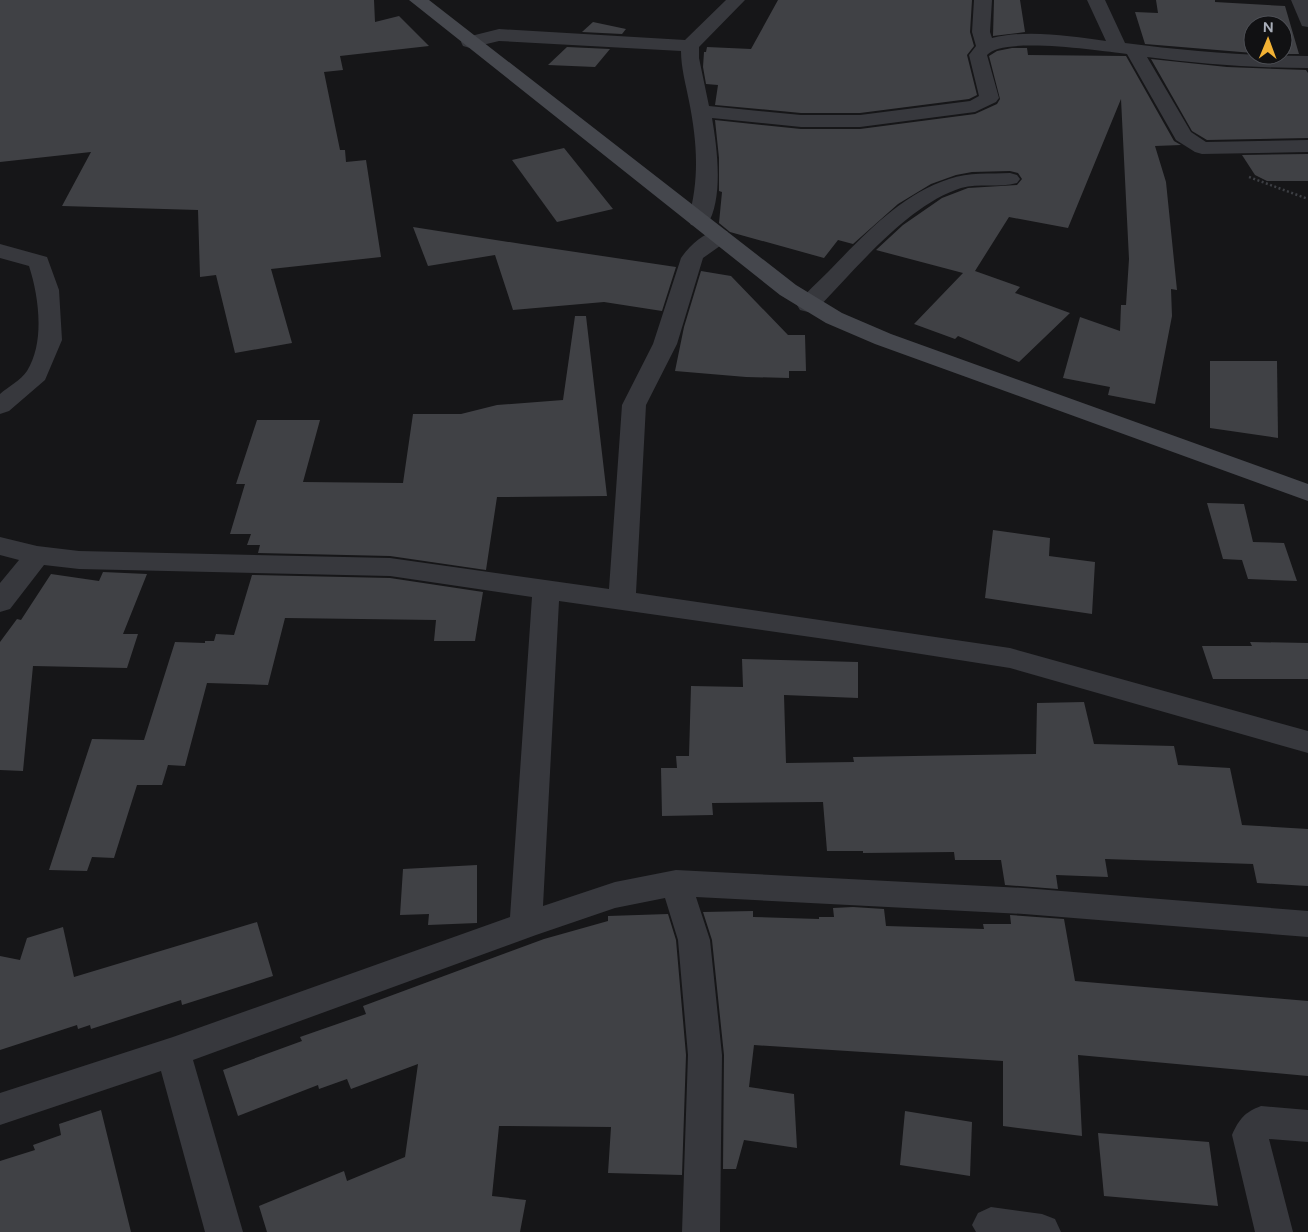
<svg xmlns="http://www.w3.org/2000/svg" width="1308" height="1232" font-family="Figtree,sans-serif">
<rect width="100%" height="100%" fill="#161618"/>
<!-- building -->
<g fill="#404145">
<polygon points="0,0 374,0 375,22 399,16 429,46 340,56 343,70 324,72 340,150 345,150 346,162 366,160 381,257 271,269 292,343 235,353 216,275 200,277 198,210 62,206 91,152 0,162"/>
<polygon points="778,0 972,0 970,32 974,46 967,55 977,95 969,99 860,113 801,113 715,105 718,85 706,84 703,67 704,52 706,52 707,47 751,49"/>
<polygon points="994,0 1020,0 1025,32 993,36"/>
<polygon points="1156,0 1215,0 1215,2 1285,6 1299,54 1283,54 1283,25 1253,25 1253,53 1145,44 1135,12 1158,13"/>
<polygon points="593,22 626,29 622,34 582,32"/>
<polygon points="567,47 610,49 595,67 548,65"/>
<polygon points="1012,48 1027,48 1028,55 1126,56 1174,141 1181,145 1155,146 1166,182 1177,290 1171,289 1172,316 1155,404 1108,395 1110,387 1063,378 1080,317 1120,331 1121,305 1126,305 1129,259 1121,99 1068,228 1009,217 975,271 1020,287 1015,293 1070,313 1019,362 958,336 955,339 914,324 963,273 876,250 903,225 942,198 968,188 1017,185 1022,179 1018,173 1010,171 972,172 956,175 931,184 898,204 853,244 838,240 824,258 730,232 719,223 722,192 719,191 719,158 715,120 801,129 860,129 975,114 997,104 1000,99 989,56 997,51"/>
<polygon points="1151,59 1227,67 1306,70 1308,73 1308,138 1207,140 1192,131"/>
<polygon points="564,148 613,209 557,222 512,160"/>
<polygon points="1308,154 1308,181 1267,181 1255,175 1242,155"/>
<polygon points="413,227 522,244 676,267 662,311 604,302 513,310 495,255 428,266"/>
<polygon points="701,271 731,276 788,335 805,335 806,371 789,371 789,378 746,377 675,371 684,327"/>
<polygon points="575,316 586,316 607,496 497,497 486,570 390,556 258,553 260,545 247,545 251,534 230,534 245,484 236,484 257,420 320,420 303,482 403,483 413,414 461,414 497,405 563,400"/>
<polygon points="1210,361 1277,361 1278,438 1210,428"/>
<polygon points="1207,503 1244,504 1253,542 1284,543 1297,581 1248,579 1242,560 1223,559"/>
<polygon points="993,530 1050,538 1049,556 1095,562 1092,614 985,598"/>
<polygon points="103,572 147,574 123,634 138,634 127,668 33,666 23,771 0,770 0,642 17,619 21,620 51,574 99,581"/>
<polygon points="252,575 390,578 483,592 475,641 434,641 436,620 285,618 268,685 207,683 185,766 168,765 162,785 137,785 114,858 92,857 87,871 49,870 92,739 144,740 175,642 205,643 205,641 214,641 216,634 234,635"/>
<polygon points="1250,642 1308,643 1308,679 1213,679 1202,646 1252,646"/>
<polygon points="742,659 858,662 858,698 784,695 786,763 854,762 853,757 1036,754 1037,703 1084,702 1094,744 1174,746 1178,765 1230,768 1242,825 1308,829 1308,886 1257,883 1253,864 1105,859 1108,877 1056,875 1058,889 1005,885 1001,860 955,860 954,852 863,853 863,851 827,851 823,802 712,803 713,815 662,816 661,768 677,768 676,756 689,756 691,686 743,687"/>
<polygon points="477,865 477,923 428,925 429,914 400,915 403,869"/>
<polygon points="853,907 884,909 886,926 984,929 983,924 1011,924 1010,915 1064,919 1075,981 1308,1001 1308,1076 1078,1055 1082,1136 1003,1126 1003,1061 754,1045 749,1087 794,1094 797,1148 744,1140 736,1169 723,1169 724,1055 712,940 703,912 753,911 753,917 819,919 819,917 834,917 833,908"/>
<polygon points="668,914 676,940 686,1055 682,1175 608,1173 611,1127 499,1126 492,1196 526,1200 520,1232 267,1232 259,1206 344,1171 347,1181 405,1157 418,1064 351,1089 347,1079 319,1089 318,1085 238,1116 223,1070 302,1041 300,1037 366,1014 363,1006 544,939 608,921 608,916"/>
<polygon points="257,922 273,976 182,1005 181,1000 91,1029 90,1025 78,1029 77,1025 0,1050 0,956 20,960 27,938 63,927 74,977"/>
<polygon points="101,1110 131,1232 0,1232 0,1161 35,1150 33,1145 61,1135 59,1124"/>
<polygon points="905,1111 972,1122 970,1176 900,1165"/>
<polygon points="1098,1133 1209,1142 1218,1206 1104,1196"/>
</g>
<g fill="none" stroke-linecap="round" stroke-linejoin="round">
<!-- path -->
<polyline stroke="#3d3f44" stroke-width="2.5" stroke-dasharray="2 2.5" stroke-linecap="butt" points="1249,177 1308,199"/>
<!-- street -->
<g fill="#37383d" fill-rule="evenodd">
<path d="M726 0H745L699 47V58L709 106 801 115H860L970 101 979 96 969 55 976 46 972 32 974 0H992L990 32 992 38C1026 29 1071 36 1106 41L1087 0H1105L1125 43C1186 51 1247 56 1308 56V68C1254 68 1200 64 1147 57L1191 132 1206 142 1308 140V152L1202 154 1195 152 1176 140 1127 54C1101 51 1003 36 987 55L999 98 996 102 975 112 860 127H801L712 118C717 147 724 199 707 225L699 226 691 225 688 220C700 179 697 141 689 101 686 85 681 68 681 51L499 41 470 48 463 46 461 42 463 38 499 29 685 40Z"/>
<polygon points="1291,0 1308,0 1308,27 1302,26"/>
<path d="M1010 173 1017 175 1020 179 1017 183C999 188 979 183 961 188 907 205 854 271 816 310L808 312 800 310 797 305C805 293 818 282 828 272 863 236 901 194 949 179 969 172 990 174 1010 173Z"/>
<path d="M719 230 727 231 730 236 727 241 703 258 677 344 646 405 636 593 1010 648 1308 731V753L1010 668 832 640 559 601 543 906 615 882 676 870 1024 888 1308 911V937L1024 914 696 897 710 940 722 1055 720 1232H682L688 1055 678 940 665 898 615 908 536 935 193 1060 243 1232H205L161 1071 0 1125V1093L173 1037 510 917 532 597 390 576 79 569 44 565 10 609 0 612V583L19 560 0 555V537L37 546 79 551 390 558 609 589 622 405 653 344 681 258C690 245 703 233 719 230Z"/>
<path d="M0 244 47 257 59 290 62 340 45 380 9 411 0 414V394C8 387 21 380 27 371 45 342 39 297 29 266L0 258Z"/>
<path d="M1261 1106 1308 1110V1142L1269 1139 1293 1232H1255L1232 1135C1239 1119 1245 1112 1261 1106Z"/>
<polygon points="991,1207 1042,1214 1055,1219 1061,1232 976,1232 972,1225 978,1213"/>
</g>
<!-- secondary -->
<polygon fill="#45474d" fill-rule="evenodd" points="409,0 429,0 796,285 842,313 891,334 1308,484 1308,501 875,344 826,323 780,295"/>
</g>
<!-- north arrow -->
<g transform="translate(1268 40) rotate(1)"><circle r="24" fill="#111113" stroke="#4d4f55"/>
<path d="M0-4L9 19L0 12L-9 19Z" fill="#f2b134"/>
<text y="-8" font-size="14" font-weight="bold" text-anchor="middle" fill="#a8adb8">N</text>
</g>
</svg>
